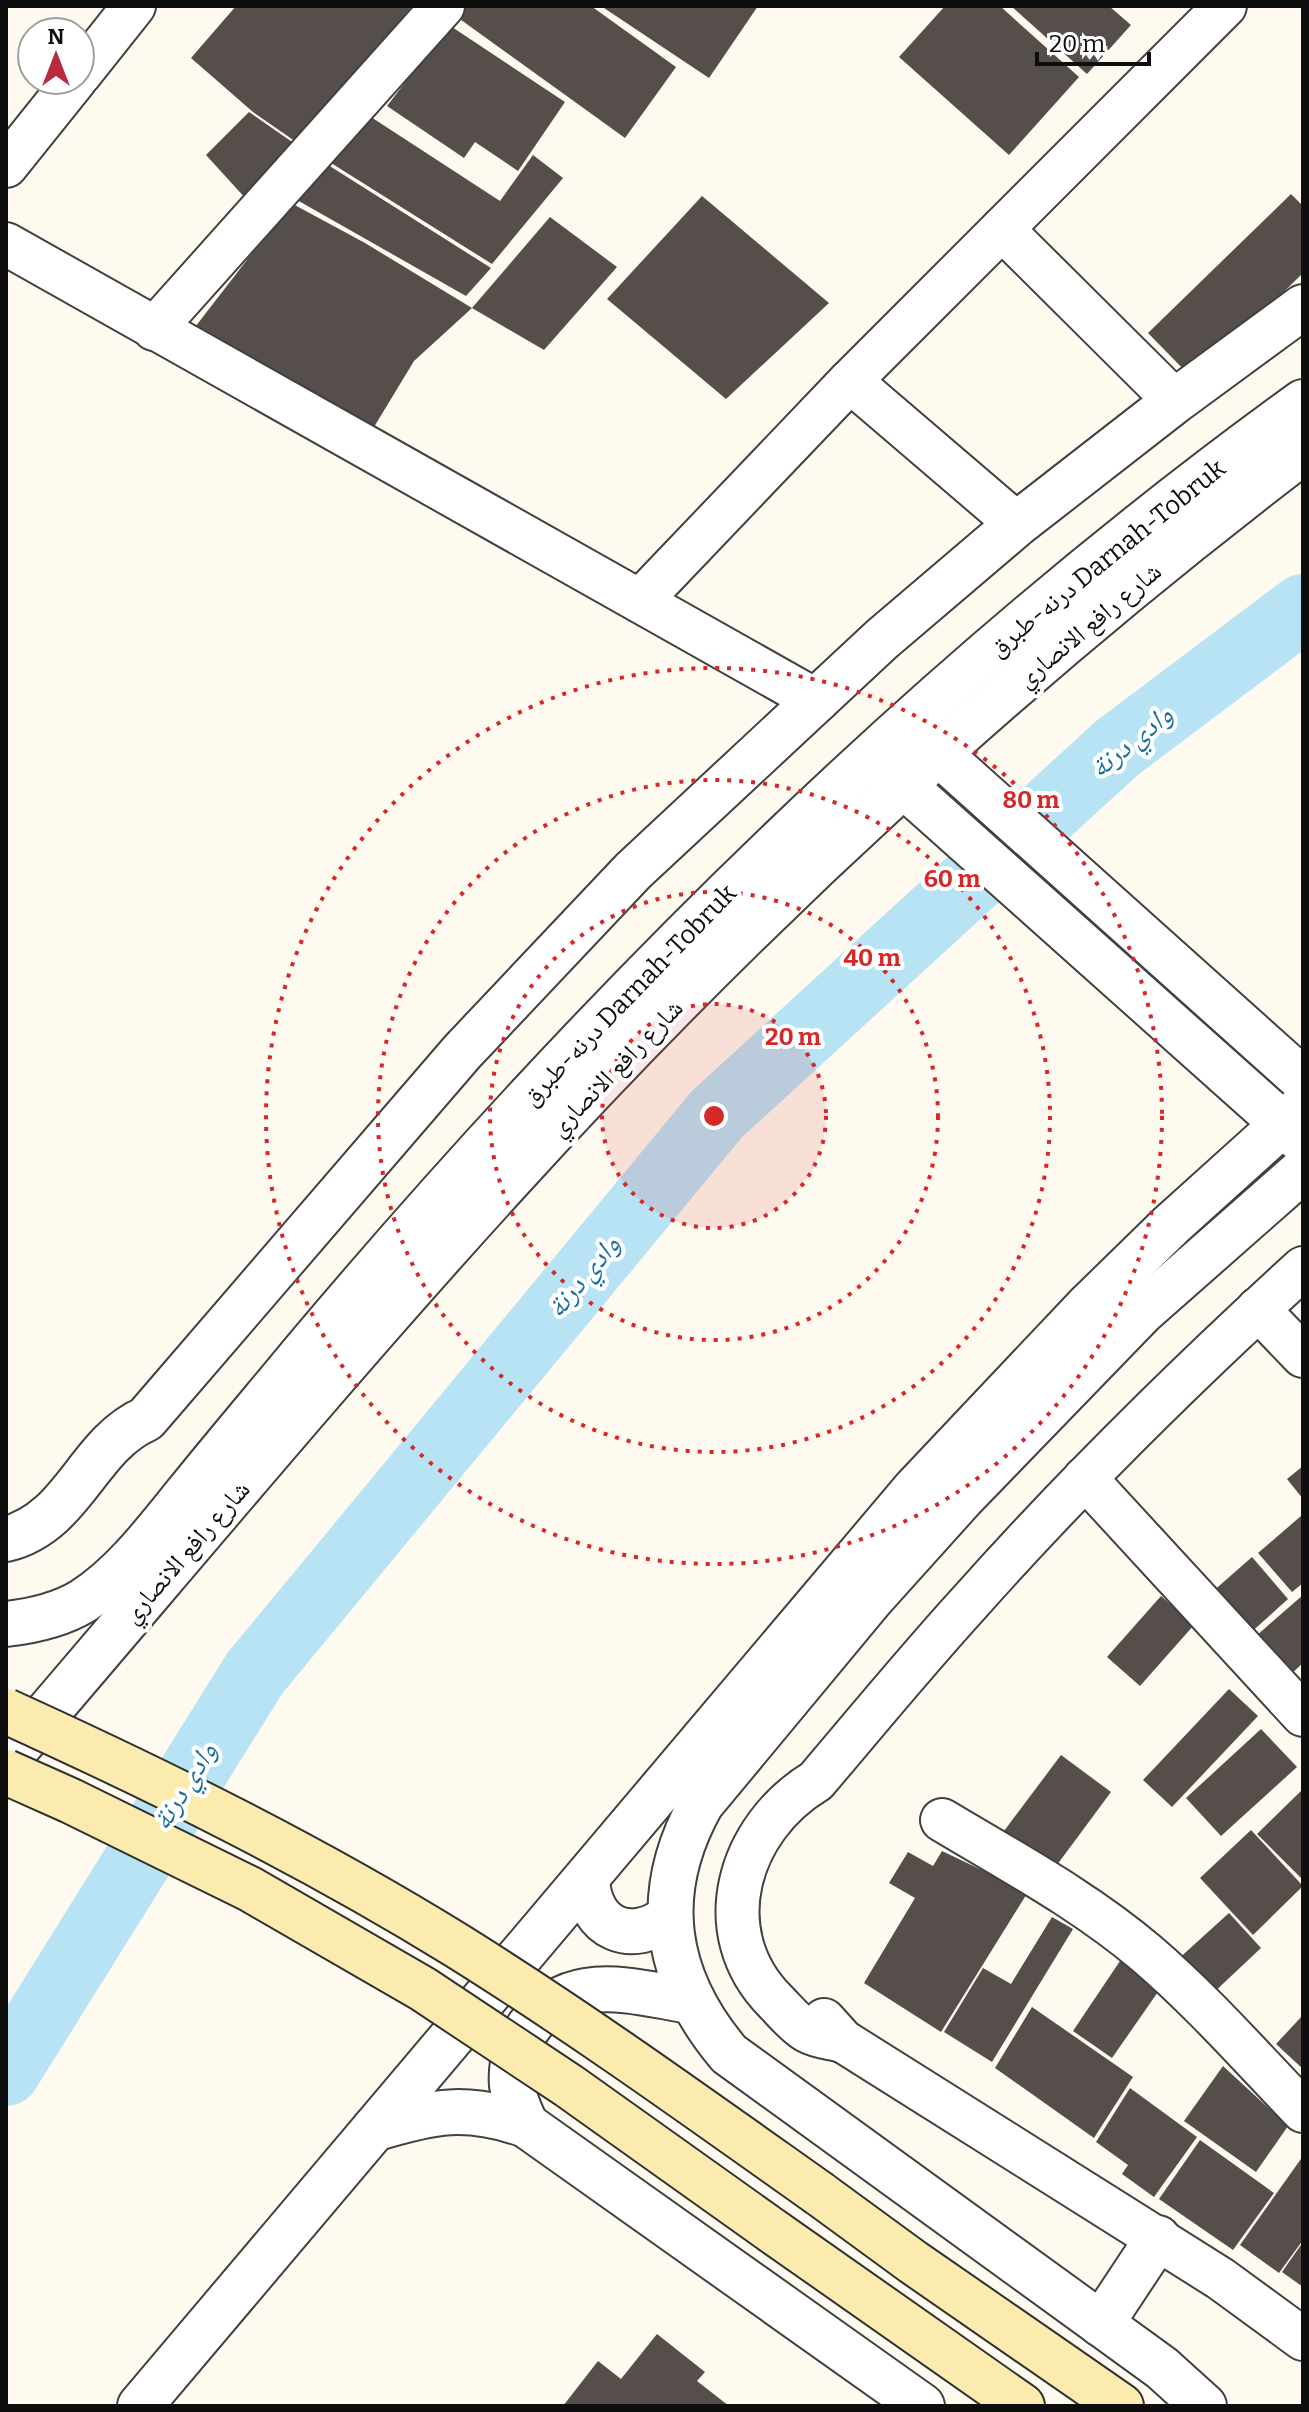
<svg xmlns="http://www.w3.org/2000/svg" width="1309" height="2412" font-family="Bitter,'Noto Naskh Arabic',serif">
<rect width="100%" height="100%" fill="#fefaf0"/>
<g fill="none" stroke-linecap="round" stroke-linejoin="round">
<!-- river -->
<polyline stroke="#b7e3f4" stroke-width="68" points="6,2072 255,1673 717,1114 1117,748 1303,608"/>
</g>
<!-- building -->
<g fill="#564e4b">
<polygon points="236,6 412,6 299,144 253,112 191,58"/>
<polygon points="465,6 591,6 676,67 625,138 457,17"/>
<polygon points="601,6 758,6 709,78"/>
<polygon points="945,6 1000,6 1079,77 1009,155 899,57"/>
<polygon points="1011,6 1109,6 1131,25 1087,74"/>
<polygon points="449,25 565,102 518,171 475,142 464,158 387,106"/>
<polygon points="249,112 295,144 247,200 206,155"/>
<polygon points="371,117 500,201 533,155 563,178 492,264 331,163"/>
<polygon points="325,163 491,268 466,296 297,200"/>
<polygon points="1291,194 1303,206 1303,273 1194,380 1148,333"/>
<polygon points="702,196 829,303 726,399 607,299"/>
<polygon points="291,203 365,243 472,308 414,361 374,427 263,373 185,340"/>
<polygon points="550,217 617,267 544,350 472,308"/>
<polygon points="1303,1466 1303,1499 1287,1479"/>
<polygon points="1301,1516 1303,1519 1303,1583 1292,1592 1258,1553"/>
<polygon points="1252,1557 1288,1599 1248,1635 1211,1593"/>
<polygon points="1303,1595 1303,1663 1290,1675 1256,1636"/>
<polygon points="1161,1596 1194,1625 1140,1686 1107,1657"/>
<polygon points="1229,1689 1258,1716 1172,1807 1143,1780"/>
<polygon points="1261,1729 1297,1767 1221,1836 1186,1798"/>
<polygon points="1061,1755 1111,1792 1051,1873 1001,1835"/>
<polygon points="1303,1789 1303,1880 1257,1834"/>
<polygon points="1251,1830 1303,1886 1253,1935 1200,1878"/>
<polygon points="942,1851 1028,1892 941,2032 864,1983 915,1898 889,1883 908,1852 933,1866"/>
<polygon points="1229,1913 1261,1948 1210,1996 1176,1961"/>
<polygon points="1052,1917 1073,1929 992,2062 944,2032 983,1968 1011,1984"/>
<polygon points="1120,1961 1160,1989 1112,2058 1073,2031"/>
<polygon points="1032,2007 1133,2077 1094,2138 995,2068"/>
<polygon points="1303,2015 1303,2069 1276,2044"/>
<polygon points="1223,2066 1288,2126 1256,2172 1184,2121"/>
<polygon points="1130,2088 1197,2137 1154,2197 1122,2174 1128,2165 1096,2142"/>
<polygon points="1200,2140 1274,2193 1233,2250 1159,2199"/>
<polygon points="1303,2156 1303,2240 1279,2273 1240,2245"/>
<polygon points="1303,2242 1303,2287 1282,2272"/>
<polygon points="657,2334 705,2372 697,2381 729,2406 563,2406 598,2361 621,2379"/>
</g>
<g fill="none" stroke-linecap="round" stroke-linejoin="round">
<defs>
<g id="minor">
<polyline points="80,74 134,6"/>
<polyline points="6,166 75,80"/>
<polyline points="1002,229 1175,401"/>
<polyline points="6,244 817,701"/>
<polyline points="154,329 443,6"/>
<polyline points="850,381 1017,524"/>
<polyline points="640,601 850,381 1225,6"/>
<polyline points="1258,1309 1303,1356"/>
<polyline points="1085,1478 1303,1715"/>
<path d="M942 1820C1012 1862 1085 1901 1147 1954 1203 2002 1252 2058 1303 2111"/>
<polyline points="824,2020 843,2041 1221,2279 1303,2339"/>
<path d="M843 2041C831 2038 817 2037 807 2031 795 2024 785 2011 775 2001 707 1932 738 1828 816 1781 867 1721 917 1660 970 1602 1074 1485 1187 1374 1303 1268"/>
</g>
<g id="tertiary">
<polyline points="918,735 1303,1080"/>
<polyline points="884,768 1303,1142"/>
<path d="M6 1539C74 1522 87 1445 146 1419L462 1052 633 871 882 639 1017 524 1175 401 1303 307"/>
<path d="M6 1624C33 1621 60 1615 83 1601 125 1574 158 1529 189 1491 227 1444 266 1398 304 1352 600 1000 930 672 1303 402"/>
<path d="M6 1761C173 1567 337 1368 510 1179 749 916 1020 667 1303 452"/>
<path d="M587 1879C589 1929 632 1947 670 1916"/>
<path d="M526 2125C520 2112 514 2100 512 2085 508 2040 542 1998 586 1991 619 1985 658 1996 691 2001"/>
<path d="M374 2129C433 2111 466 2104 526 2125L922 2406"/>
<polyline points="1101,2324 1158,2238"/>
<polyline points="140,2406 915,1489 1087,1307 1171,1225 1303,1106"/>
<path d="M1204 2406 1162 2368 729 2054C664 1977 651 1894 701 1804L872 1598 962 1498 1142 1312 1303 1170"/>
</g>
<g id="secondary">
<polyline points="820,2194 913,2262 1121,2406"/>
<polyline points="774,2232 1022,2406"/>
</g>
</defs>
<!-- minor casing -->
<use href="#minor" stroke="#414141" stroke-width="46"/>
<!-- tertiary casing -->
<use href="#tertiary" stroke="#414141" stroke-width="48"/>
<!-- secondary casing -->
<use href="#secondary" stroke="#303030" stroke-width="48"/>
<!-- minor -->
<use href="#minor" stroke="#fff" stroke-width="42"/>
<!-- tertiary -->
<use href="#tertiary" stroke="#fff" stroke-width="44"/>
<!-- secondary -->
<use href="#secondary" stroke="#fbebae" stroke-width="44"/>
<defs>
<g id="secondary-bridge">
<path d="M6 1711C160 1781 312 1856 456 1945 581 2023 700 2109 820 2194"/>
<polyline points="6,1772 71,1801 250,1889 423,1989 569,2086 774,2232"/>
</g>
</defs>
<!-- secondary-bridge casing -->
<use href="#secondary-bridge" stroke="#303030" stroke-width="48" stroke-linecap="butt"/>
<!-- secondary-bridge -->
<use href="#secondary-bridge" stroke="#fbebae" stroke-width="44"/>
</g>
<!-- distance rings -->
<circle cx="714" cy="1116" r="112" fill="#d62828" fill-opacity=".12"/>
<g fill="none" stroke="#d62828" stroke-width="4" stroke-dasharray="4 8">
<circle cx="714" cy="1116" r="112"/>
<circle cx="714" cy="1116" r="224"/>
<circle cx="714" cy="1116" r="336"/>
<circle cx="714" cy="1116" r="448"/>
</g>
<g text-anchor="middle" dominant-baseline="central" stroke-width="8" stroke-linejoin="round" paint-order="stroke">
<!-- street labels -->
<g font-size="26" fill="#0e0e0e" stroke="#fff">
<text transform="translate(1107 558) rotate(-39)">درنه-طبرق Darnah-Tobruk</text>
<text transform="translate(1089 625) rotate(-40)">شارع رافع الانصاري</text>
<text transform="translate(629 995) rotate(-46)">درنه-طبرق Darnah-Tobruk</text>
<text transform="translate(616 1068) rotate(-46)">شارع رافع الانصاري</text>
<text transform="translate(186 1552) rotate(-49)">شارع رافع الانصاري</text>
</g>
<!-- water labels -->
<g font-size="28" font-style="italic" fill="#1c709b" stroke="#fff">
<text transform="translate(1131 741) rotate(-39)">وادي درنة</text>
<text transform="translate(583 1276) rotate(-50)">وادي درنة</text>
<text transform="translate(184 1786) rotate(-58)">وادي درنة</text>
</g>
</g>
<circle cx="714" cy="1116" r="12" fill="#d62828" stroke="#fff" stroke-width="4"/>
<g font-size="24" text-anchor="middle" font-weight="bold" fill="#d62828" stroke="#fff" stroke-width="8" stroke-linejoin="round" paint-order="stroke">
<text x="1031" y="808">80 m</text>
<text x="952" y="887">60 m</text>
<text x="872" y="966">40 m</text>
<text x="793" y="1045">20 m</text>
</g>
<!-- border -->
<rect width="1309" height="2412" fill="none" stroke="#0e0e0e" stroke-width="16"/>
<!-- north arrow -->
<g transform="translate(56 56)"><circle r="38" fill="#ffffff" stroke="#9f9f9f" stroke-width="2"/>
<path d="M0-6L14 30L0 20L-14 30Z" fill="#b92c40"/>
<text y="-12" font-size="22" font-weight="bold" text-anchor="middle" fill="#0e0e0e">N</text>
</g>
<!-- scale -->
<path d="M1037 52v12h112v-12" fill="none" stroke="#0e0e0e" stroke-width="4"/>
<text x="1049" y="52" font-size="24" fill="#0e0e0e" stroke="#ffffff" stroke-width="6" paint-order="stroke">20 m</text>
</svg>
